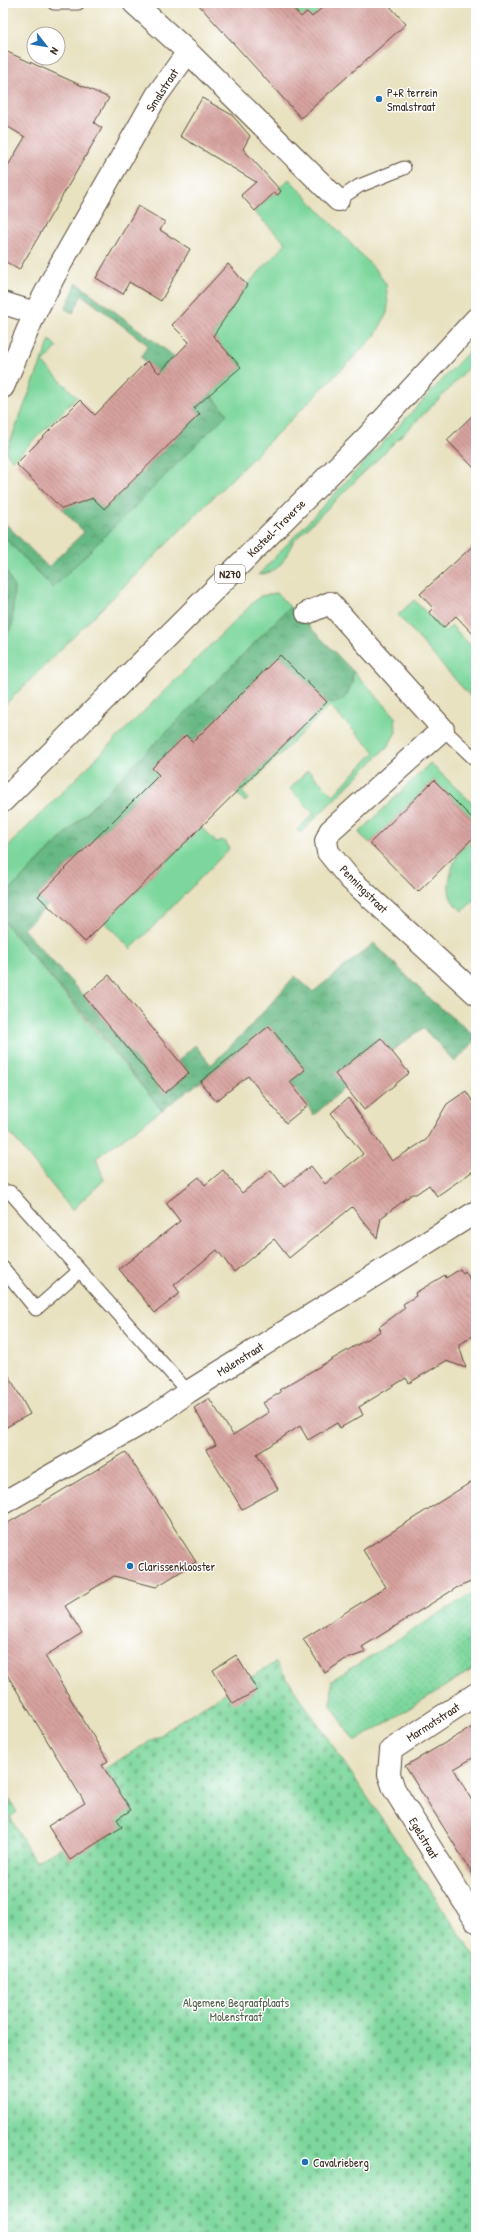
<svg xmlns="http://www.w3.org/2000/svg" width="479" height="2240" font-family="'Patrick Hand',sans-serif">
<defs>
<pattern id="forest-crowns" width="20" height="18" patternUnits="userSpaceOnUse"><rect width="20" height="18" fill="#66b884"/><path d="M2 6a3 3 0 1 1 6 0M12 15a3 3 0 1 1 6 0" fill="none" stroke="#55966b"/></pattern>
<pattern id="cemetery-stones" width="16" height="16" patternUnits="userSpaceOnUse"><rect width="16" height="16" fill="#7dd79d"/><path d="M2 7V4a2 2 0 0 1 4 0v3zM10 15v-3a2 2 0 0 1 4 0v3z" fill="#6db987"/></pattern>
<pattern id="park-dots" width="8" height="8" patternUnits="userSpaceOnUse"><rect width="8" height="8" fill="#7dd79d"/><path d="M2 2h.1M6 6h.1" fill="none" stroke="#6db987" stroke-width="1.8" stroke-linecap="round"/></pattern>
<pattern id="building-back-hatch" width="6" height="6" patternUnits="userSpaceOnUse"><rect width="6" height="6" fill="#d7a29f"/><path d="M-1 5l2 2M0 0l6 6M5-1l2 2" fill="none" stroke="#b08481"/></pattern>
</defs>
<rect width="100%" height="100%" fill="#fff"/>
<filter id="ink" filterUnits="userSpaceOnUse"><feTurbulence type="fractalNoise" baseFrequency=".025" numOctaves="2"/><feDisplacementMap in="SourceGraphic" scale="8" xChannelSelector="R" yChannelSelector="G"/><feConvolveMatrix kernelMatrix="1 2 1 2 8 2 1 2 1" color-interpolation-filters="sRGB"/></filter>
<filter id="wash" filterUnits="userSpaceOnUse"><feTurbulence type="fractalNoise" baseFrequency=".012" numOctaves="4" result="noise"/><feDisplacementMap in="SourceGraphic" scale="16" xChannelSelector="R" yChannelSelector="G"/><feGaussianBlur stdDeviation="0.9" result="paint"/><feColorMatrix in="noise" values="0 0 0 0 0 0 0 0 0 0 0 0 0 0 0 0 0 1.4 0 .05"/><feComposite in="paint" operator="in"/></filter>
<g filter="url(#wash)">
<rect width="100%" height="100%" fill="#e8e2c1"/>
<!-- green -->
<g fill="#7dd79d" stroke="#5c805e">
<polygon points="289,3 327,3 312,17 302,16"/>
<polygon points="289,179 376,270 386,284 388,304 387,313 375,336 3,707 3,642 12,625 3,564 3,536 53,588 227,414 211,394 241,367 213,336 247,285 286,243 254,212"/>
<polygon points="50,340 57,347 43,363 77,397 13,461 6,452"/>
<path d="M476 344V359L449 389 293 542C283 561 282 571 258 575Z"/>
<polygon points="276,593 290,607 3,897 3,851 260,596"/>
<polygon points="414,600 445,631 452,626 476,651 476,703 398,615"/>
<polygon points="353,671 395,716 396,732 388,746 300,833 297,830 314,813 290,789 308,770 333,795 375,752 329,706 242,792 248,799 245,802 236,793 327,702 334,703 352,685"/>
<polygon points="430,763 476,807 476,822 434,780 370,843 359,833"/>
<polygon points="201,827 216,842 222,840 226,842 229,849 131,949 105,922"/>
<path d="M476 835V898L463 911C460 908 455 906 453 902 444 889 452 863 460 851 464 845 471 840 476 835Z"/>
<polygon points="3,921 162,1110 96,1158 104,1180 72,1210 3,1124"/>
</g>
<!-- forest -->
<g fill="url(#forest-crowns)" stroke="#507151">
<polygon points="77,283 183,363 227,414 53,588 3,536 3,521 48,567 84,532 62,509 82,487 105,509 200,414 141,357 148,345 82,295 73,313 65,309"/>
<polygon points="3,564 14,588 12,625 3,642"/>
<path d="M290 607 353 671C351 687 348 706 327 702L280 655 193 742 186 735 152 768 159 775 38 895 48 905 23 929 84 996 164 1094 189 1073 179 1060 195 1045 211 1065 249 1028 295 976 313 992 374 943 432 1001 476 1037V1040L455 1062 423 1028 392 1051 381 1038 336 1074 346 1087 314 1115 291 1081 305 1069 269 1026 200 1082 162 1110 97 1030 3 921V897Z"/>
</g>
<!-- cemetery -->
<polygon fill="url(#cemetery-stones)" stroke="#5c805e" points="276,1662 476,1958 476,2237 3,2237 3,1788 17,1812 10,1817 35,1862 111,1818 89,1778 162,1734 176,1723"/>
<!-- park -->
<polygon fill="url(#park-dots)" stroke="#5c805e" points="476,1591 476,1667 355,1742 331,1705 332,1680"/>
<g id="blocks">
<!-- building -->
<g fill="url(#building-back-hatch)">
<polygon points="197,3 288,3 301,17 307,12 312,17 327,3 387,3 406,24 301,118"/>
<polygon points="3,50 109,98 94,123 102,128 19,270 3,260 3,174 25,137 3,124"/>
<polygon points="202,98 232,115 250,136 243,149 281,191 278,195 274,193 255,211 241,195 256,182 180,136"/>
<polygon points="138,206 165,222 160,230 190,249 161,301 129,282 123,294 96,278"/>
<polygon points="228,264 247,285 213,336 241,367 194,408 200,414 104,509 93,498 62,509 16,464 80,400 95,415 147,361 159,373 189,342 172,325"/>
<polygon points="476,412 476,470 447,440"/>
<polygon points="476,543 476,637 456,616 443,628 429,612 433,608 420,594"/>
<polygon points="280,655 327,702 85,942 38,896 159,775 152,768 186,735 193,742"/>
<polygon points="434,780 476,822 476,835 418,892 370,843"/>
<polygon points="109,975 189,1073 165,1093 84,996"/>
<polygon points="269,1026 305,1070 290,1082 308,1105 286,1123 248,1076 216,1101 200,1082"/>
<polygon points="381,1038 409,1073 364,1110 335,1074"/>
<polygon points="466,1091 476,1107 476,1169 437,1196 429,1185 416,1194 412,1194 381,1218 377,1238 352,1207 289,1258 274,1239 234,1272 217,1250 174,1285 180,1293 155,1313 119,1269 180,1221 166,1203 199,1177 205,1185 223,1170 242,1193 271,1170 284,1187 311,1166 325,1184 363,1154 331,1113 348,1098 392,1161 426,1140 447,1104"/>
<polygon points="460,1269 463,1273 465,1271 476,1289 476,1334 459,1345 466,1368 446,1361 409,1383 406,1378 359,1407 363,1415 340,1428 337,1423 308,1440 300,1426 257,1454 278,1489 242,1509 206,1450 216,1445 194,1408 209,1398 233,1435 269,1412 263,1403 281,1392 279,1390 381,1331 379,1327 405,1308 403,1304 416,1296 415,1293 445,1275 446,1278"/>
<polygon points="3,1365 30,1414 3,1429"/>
<polygon points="126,1452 196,1562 156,1587 114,1576 65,1606 82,1633 45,1656 108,1761 102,1765 131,1810 117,1819 122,1827 70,1860 48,1826 85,1803 3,1668 3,1526"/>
<polygon points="476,1479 476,1580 456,1588 362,1647 366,1652 344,1660 325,1673 303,1639 386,1587 363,1550"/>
<polygon points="236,1655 257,1690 233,1704 213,1670"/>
<polygon points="476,1725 476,1756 454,1769 476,1808 476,1879 405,1766"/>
</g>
</g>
</g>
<g filter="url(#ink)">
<use href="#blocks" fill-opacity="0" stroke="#554636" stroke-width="1"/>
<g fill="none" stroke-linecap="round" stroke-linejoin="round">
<defs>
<g id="service">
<polyline points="54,3 78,3"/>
<polyline points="338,200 359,186 404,168"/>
<polyline points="443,729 476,760"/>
<polyline points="3,1192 10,1192 188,1392"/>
<polyline points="3,1268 36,1309 79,1271"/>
</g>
<g id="minor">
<polyline points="134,3 188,52 338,200"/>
<polyline points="3,303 35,313"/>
<polyline points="3,387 35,313 60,265 157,95 188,52"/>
<polyline points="307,613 330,603 443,729 330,831 326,841 328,852 350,879 476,994"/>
<polyline points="3,1503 156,1415 188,1392 476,1212"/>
<polyline points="476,1694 391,1750 389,1774 394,1789 476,1921"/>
</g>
<polyline id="primary" points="3,801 368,436 476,319"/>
</defs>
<!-- service casing -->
<use href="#service" stroke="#554636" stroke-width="15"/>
<!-- minor casing -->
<use href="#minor" stroke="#554636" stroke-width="24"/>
<!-- primary casing -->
<use href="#primary" stroke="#554636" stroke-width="24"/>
<!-- service -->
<use href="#service" stroke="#fff" stroke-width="13"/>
<!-- minor -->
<use href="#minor" stroke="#fff" stroke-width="22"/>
<!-- primary -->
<use href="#primary" stroke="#fff" stroke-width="22"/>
</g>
</g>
<!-- markers -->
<g fill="#1f6fb2" stroke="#fff" stroke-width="1.5">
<circle cx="379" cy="99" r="4"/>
<circle cx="130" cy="1566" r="4"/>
<circle cx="305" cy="2162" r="4"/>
</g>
<g text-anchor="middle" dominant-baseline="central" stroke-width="3" stroke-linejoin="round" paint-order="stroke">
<!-- shield labels -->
<rect fill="#fff" stroke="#766a62" stroke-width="1" x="215" y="565" width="30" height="18" rx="3"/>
<g font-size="11" font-weight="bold" fill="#3b2a1e">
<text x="230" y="574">N270</text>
</g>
<!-- street labels -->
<g font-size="12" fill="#3b2a1e" stroke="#fff">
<text transform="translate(162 90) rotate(-57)">Smalstraat</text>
<text transform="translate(276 528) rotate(-45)">Kasteel-Traverse</text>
<text transform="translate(364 889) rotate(45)">Penningstraat</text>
<text transform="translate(240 1359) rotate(-32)">Molenstraat</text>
<text transform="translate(433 1722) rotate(-33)">Marmotstraat</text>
<text transform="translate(424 1838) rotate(59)">Egelstraat</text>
</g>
<!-- poi labels -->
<g font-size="12" fill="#3b2a1e" stroke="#fff" text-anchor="start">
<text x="387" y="92">P+R terrein<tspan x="387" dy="14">Smalstraat</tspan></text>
<text x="138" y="1566">Clarissenklooster</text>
<text x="313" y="2162">Cavalrieberg</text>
</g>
<!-- park labels -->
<g font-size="12" fill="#4f5e44" stroke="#fff">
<text x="236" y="2002">Algemene Begraafplaats<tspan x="236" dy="14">Molenstraat</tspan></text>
</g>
</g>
<!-- margin -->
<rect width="479" height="2240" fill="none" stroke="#fff" stroke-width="16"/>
<!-- north arrow -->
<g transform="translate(46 46) rotate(121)"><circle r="19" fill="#ffffff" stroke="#b1aaa5"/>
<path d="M0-3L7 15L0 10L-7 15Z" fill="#1f6fb2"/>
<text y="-6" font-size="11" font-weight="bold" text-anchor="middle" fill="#3b2a1e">N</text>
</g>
</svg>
